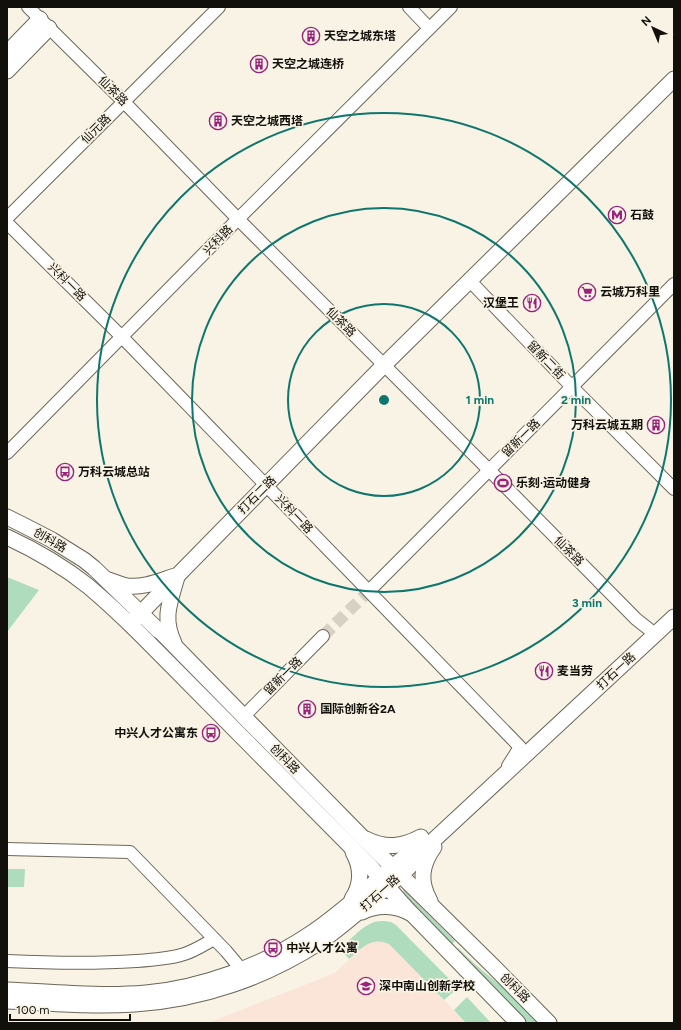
<svg xmlns="http://www.w3.org/2000/svg" width="681" height="1030" font-family="Figtree,'Noto Sans SC',sans-serif">
<rect width="100%" height="100%" fill="#f8f3e4"/>
<!-- education -->
<polygon fill="#fbe4d8" points="383,941 389,944 466,1023 208,1023 335,973 365,945 371,942"/>
<!-- green -->
<g fill="#aedcbd">
<polygon points="7,577 39,590 7,632"/>
<polygon points="7,869 25,869 24,887 7,887"/>
<polygon points="404,890 455,941 452,944 401,893"/>
<path d="M384 921 391 922 396 925 458 988 444 1000 389 944C371 936 362 948 349 959L340 949C350 940 361 927 374 922 377 921 381 921 384 921Z"/>
<polygon points="458,948 476,965 500,985 538,1023 526,1023 455,951"/>
<polygon points="467,997 491,1023 466,1023 454,1010"/>
</g>
<g fill="none" stroke-linecap="round" stroke-linejoin="round">
<!-- minor-tunnel -->
<polyline stroke="#d6d1c3" stroke-width="12" stroke-dasharray="12 6" stroke-linecap="butt" points="323,636 369,591"/>
<defs>
<g id="minor">
<polyline points="28,7 124,102 238,219 489,470 636,619 655,634"/>
<polyline points="409,7 429,28"/>
<polyline points="7,218 219,7"/>
<polyline points="7,223 122,337 520,747 508,766"/>
<polyline points="470,281 572,387 674,489"/>
<polyline points="7,453 238,219 451,7"/>
<polyline points="369,591 674,284"/>
<polyline points="244,716 323,636"/>
<polyline points="7,849 130,852 226,951 241,969"/>
<path d="M7 961C50 963 93 964 136 961 151 960 167 959 181 955 193 952 203 945 214 939"/>
</g>
<g id="major">
<polyline points="7,53 40,19"/>
<polyline points="7,71 49,28"/>
<polyline points="7,517 25,526 52,540 84,560 94,568 159,631 159,630 361,836 493,966 549,1023"/>
<path d="M7 537C35 550 64 567 88 586 107 602 125 619 142 636L368 864C383 880 396 898 412 914L518 1023"/>
<path d="M109 580C115 582 121 585 127 586 144 588 159 581 175 576"/>
<polyline points="130,624 384,365 674,79"/>
<path d="M174 643C162 618 170 602 177 577"/>
<path d="M366 839C386 849 402 847 421 837"/>
<path d="M352 899C362 884 362 868 353 852"/>
<path d="M430 901C419 882 421 865 434 847"/>
<path d="M362 912C377 904 396 905 410 913"/>
<path d="M7 990C53 992 101 997 146 993 202 988 264 965 310 934 337 916 360 895 383 875 395 865 407 855 418 845"/>
<path d="M7 1001C49 1003 92 1007 135 1004 200 1000 265 978 320 942 342 927 361 910 381 892 390 883 402 875 410 866 414 861 418 856 422 851L674 617"/>
</g>
</defs>
<!-- minor casing -->
<use href="#minor" stroke="#6c675a" stroke-width="14"/>
<!-- major casing -->
<use href="#major" stroke="#6c675a" stroke-width="17"/>
<!-- minor -->
<use href="#minor" stroke="#fff" stroke-width="12"/>
<!-- major -->
<use href="#major" stroke="#fff" stroke-width="15"/>
</g>
<!-- distance rings -->
<g fill="none" stroke="#0f766e" stroke-width="2">
<circle cx="384" cy="400" r="96"/>
<circle cx="384" cy="400" r="192"/>
<circle cx="384" cy="400" r="287"/>
</g>
<!-- icons -->
<defs>
<symbol id="building-ring" viewBox="-11 -11 22 22"><circle r="9.5" fill="#f8f3e4" stroke="#99227d" stroke-width="1.5"/><path d="M-4-6H4V6H1V3H-1V6H-4ZM-2.5-4.3h1.7v1.8h-1.7ZM.8-4.3h1.7v1.8H.8ZM-2.5-1h1.7V.8h-1.7ZM.8-1h1.7V.8H.8Z" fill="#99227d"/></symbol>
<symbol id="metro-ring" viewBox="-11 -11 22 22"><circle r="9.5" fill="#f8f3e4" stroke="#99227d" stroke-width="1.5"/><path d="M-5.5 5V-5H-3L0 0L3-5H5.5V5H3V-.5L0 4L-3-.5V5Z" fill="#99227d"/></symbol>
<symbol id="supermarket-ring" viewBox="-11 -11 22 22"><circle r="9.5" fill="#f8f3e4" stroke="#99227d" stroke-width="1.5"/><path d="M-6-5.5h2.5l.6 2H6L4.5 2H-2.5L-4.4-4H-6ZM-1.5 3.2a1.3 1.3 0 1 0 .1 0ZM3 3.2a1.3 1.3 0 1 0 .1 0Z" fill="#99227d"/></symbol>
<symbol id="restaurant-ring" viewBox="-11 -11 22 22"><circle r="9.5" fill="#f8f3e4" stroke="#99227d" stroke-width="1.5"/><path d="M-5-6h1v4h1v-4h1v4h1v-4h1v5L-1.5 .5V6h-2V.5L-5-1ZM5-6V6H3V1.5H1.5Q1.5-4 5-6Z" fill="#99227d"/></symbol>
<symbol id="bus-ring" viewBox="-11 -11 22 22"><circle r="9.5" fill="#f8f3e4" stroke="#99227d" stroke-width="1.5"/><path d="M-5-6H5V4H4V6H2V4H-2V6H-4V4H-5ZM-3.5-4V0h7V-4ZM-3.5 1.2v1.5H-2V1.2ZM2 1.2v1.5H3.5V1.2Z" fill="#99227d"/></symbol>
<symbol id="stadium-ring" viewBox="-11 -11 22 22"><circle r="9.5" fill="#f8f3e4" stroke="#99227d" stroke-width="1.5"/><path d="M0-5a6.5 5 0 1 0 0 10a6.5 5 0 1 0 0-10ZM-3.5-1.8h7v3.6h-7Z" fill="#99227d"/></symbol>
<symbol id="school-ring" viewBox="-11 -11 22 22"><circle r="9.5" fill="#f8f3e4" stroke="#99227d" stroke-width="1.5"/><path d="M0-5L7-2L0 1L-7-2ZM-4 1L0 2.5L4 1V4Q0 6-4 4Z" fill="#99227d"/></symbol>
</defs>
<g fill-rule="evenodd">
<use href="#building-ring" x="301" y="26" width="20" height="20"/>
<use href="#building-ring" x="249" y="54" width="20" height="20"/>
<use href="#building-ring" x="208" y="111" width="20" height="20"/>
<use href="#metro-ring" x="607" y="205" width="20" height="20"/>
<use href="#supermarket-ring" x="577" y="282" width="20" height="20"/>
<use href="#restaurant-ring" x="522" y="293" width="20" height="20"/>
<use href="#building-ring" x="646" y="415" width="20" height="20"/>
<use href="#bus-ring" x="55" y="462" width="20" height="20"/>
<use href="#stadium-ring" x="493" y="473" width="20" height="20"/>
<use href="#restaurant-ring" x="534" y="661" width="20" height="20"/>
<use href="#building-ring" x="297" y="699" width="20" height="20"/>
<use href="#bus-ring" x="201" y="723" width="20" height="20"/>
<use href="#bus-ring" x="263" y="938" width="20" height="20"/>
<use href="#school-ring" x="356" y="976" width="20" height="20"/>
</g>
<g text-anchor="middle" dominant-baseline="central" stroke-width="3.5" stroke-linejoin="round" paint-order="stroke">
<!-- poi labels -->
<g font-size="12" font-weight="bold" fill="#12100b" stroke="#f8f3e4" text-anchor="start">
<text x="324" y="36">天空之城东塔</text>
<text x="272" y="64">天空之城连桥</text>
<text x="231" y="121">天空之城西塔</text>
<text x="630" y="215">石鼓</text>
<text x="600" y="292">云城万科里</text>
<text x="519" y="303" text-anchor="end">汉堡王</text>
<text x="643" y="425" text-anchor="end">万科云城五期</text>
<text x="78" y="472">万科云城总站</text>
<text x="516" y="483">乐刻·运动健身</text>
<text x="557" y="671">麦当劳</text>
<text x="320" y="709">国际创新谷2A</text>
<text x="198" y="733" text-anchor="end">中兴人才公寓东</text>
<text x="286" y="948">中兴人才公寓</text>
<text x="379" y="986">深中南山创新学校</text>
</g>
<!-- street labels -->
<g font-size="12" fill="#12100b" stroke="#f8f3e4">
<text transform="translate(113 91) rotate(45)">仙茶路</text>
<text transform="translate(96 129) rotate(-45)">仙元路</text>
<text transform="translate(218 240) rotate(-46)">兴科路</text>
<text transform="translate(67 282) rotate(45)">兴科一路</text>
<text transform="translate(341 322) rotate(45)">仙茶路</text>
<text transform="translate(546 360) rotate(46)">留新二街</text>
<text transform="translate(521 438) rotate(-45)">留新一路</text>
<text transform="translate(257 495) rotate(-45)">打石二路</text>
<text transform="translate(294 514) rotate(46)">兴科一路</text>
<text transform="translate(50 540) rotate(30)">创科路</text>
<text transform="translate(569 551) rotate(45)">仙茶路</text>
<text transform="translate(616 671) rotate(-43)">打石一路</text>
<text transform="translate(283 676) rotate(-45)">留新一路</text>
<text transform="translate(285 759) rotate(46)">创科路</text>
<text transform="translate(380 893) rotate(-42)">打石一路</text>
<text transform="translate(515 988) rotate(45)">创科路</text>
</g>
</g>
<circle cx="384" cy="400" r="6" fill="#0f766e" stroke="#f8f3e4" stroke-width="2"/>
<g font-size="12" text-anchor="middle" font-weight="bold" fill="#0f766e" stroke="#f8f3e4" stroke-width="3.5" stroke-linejoin="round" paint-order="stroke">
<text x="480" y="404">1 min</text>
<text x="576" y="404">2 min</text>
<text x="587" y="607">3 min</text>
</g>
<!-- border -->
<rect width="681" height="1030" fill="none" stroke="#12100b" stroke-width="16"/>
<!-- north arrow -->
<g transform="translate(653 28) rotate(316)" stroke="#f8f3e4" stroke-width="3" paint-order="stroke">
<path d="M0-3L7 15L0 10L-7 15Z" fill="#12100b"/>
<text y="-6" font-size="11" font-weight="bold" text-anchor="middle" fill="#12100b">N</text>
</g>
<!-- scale -->
<path d="M10 1014v6h120v-6" fill="none" stroke="#12100b" stroke-width="2"/>
<text x="16" y="1014" font-size="12" fill="#12100b" stroke="#f8f3e4" stroke-width="3" paint-order="stroke">100 m</text>
</svg>
